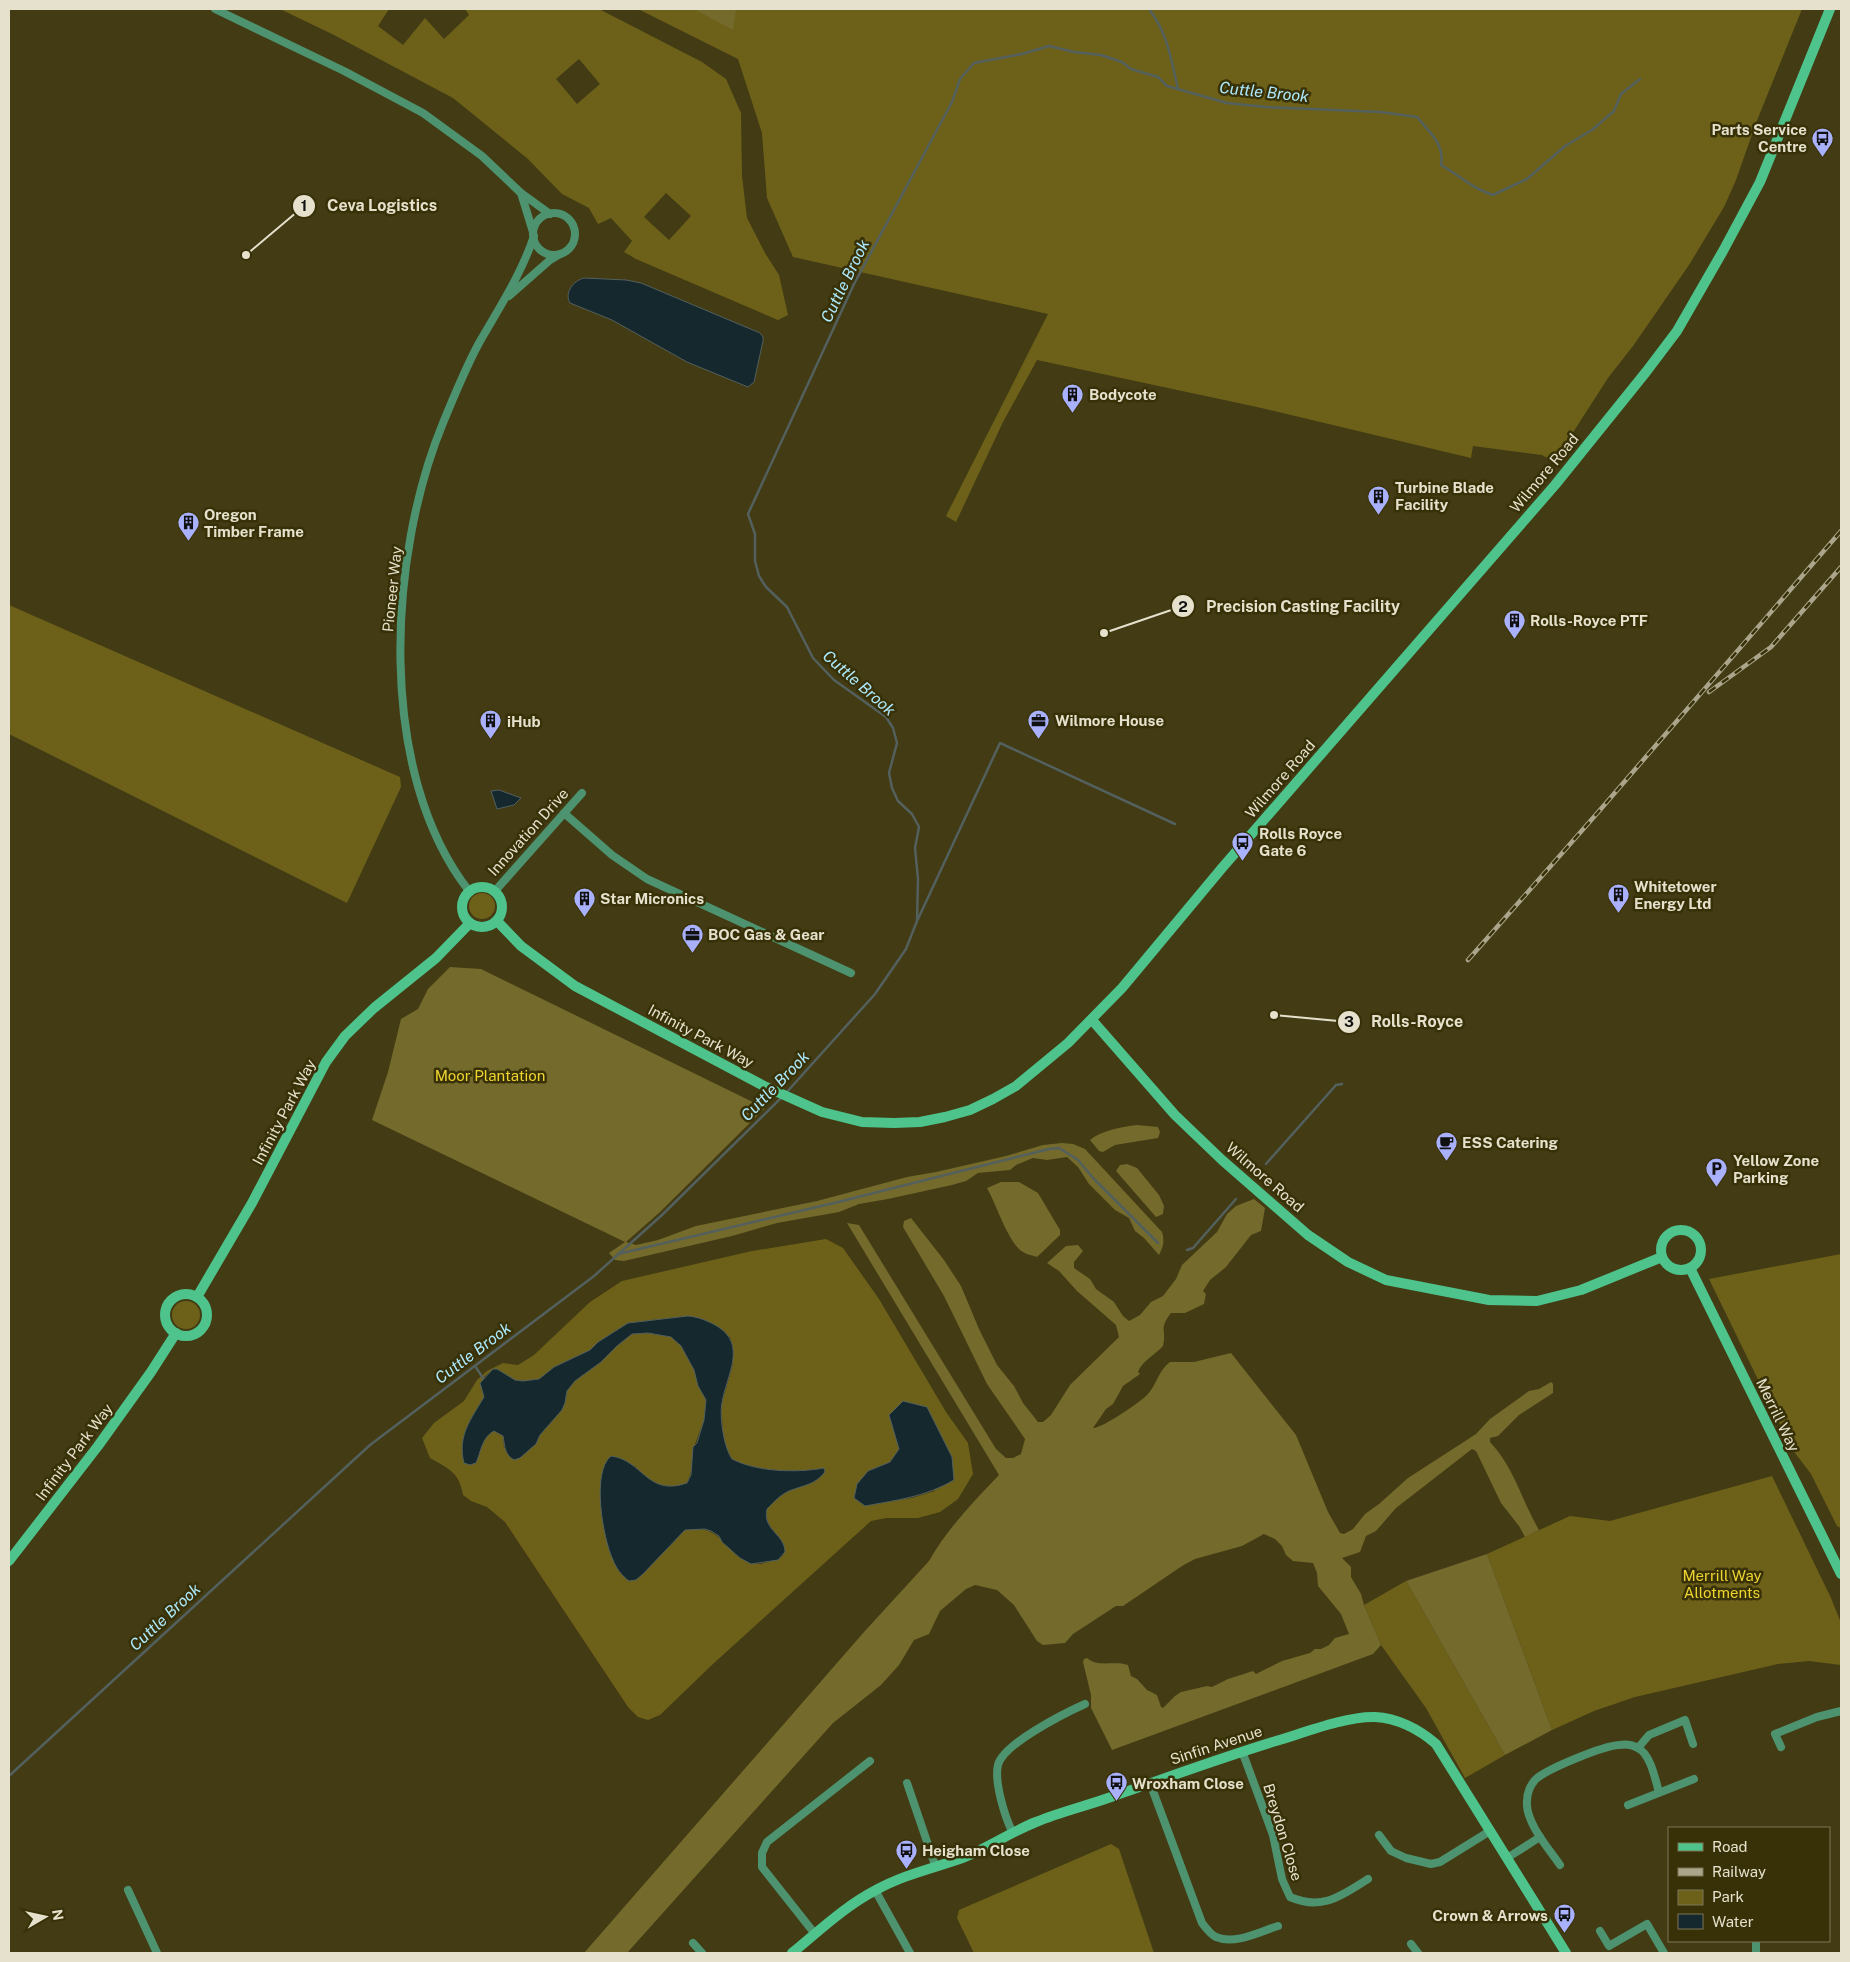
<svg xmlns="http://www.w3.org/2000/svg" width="1850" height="1962" font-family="'Public Sans',sans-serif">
<rect width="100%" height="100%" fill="#423b14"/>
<!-- green -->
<g fill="#6d6119" fill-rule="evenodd">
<path d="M280 9H389L378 26 403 45 425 18 444 39 469 15 465 9H599L702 62 726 79 741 113 742 176 747 218 765 253 779 275 788 315 778 320 636 259 624 252 632 241 611 218 598 224 589 208 562 194 528 159 453 98 334 35ZM579 59 600 84 577 104 556 79ZM666 193 691 216 669 240 644 217Z"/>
<polygon points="638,9 1802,9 1756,123 1736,180 1724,207 1689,265 1633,346 1608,378 1570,437 1549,459 1542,455 1473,446 1471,458 1257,407 1037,360 1003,422 956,522 946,516 1048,314 793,257 767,198 762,133 738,59"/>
<polygon points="9,605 400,777 401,787 347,903 9,734"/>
<circle cx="482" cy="906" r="13"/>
<path d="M826 1239 843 1248 879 1299 946 1412 968 1443 973 1474 958 1499 940 1512 918 1518H886L871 1521 714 1663 660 1715 648 1720 638 1717 628 1707 505 1522 487 1507 471 1501 463 1495C459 1472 449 1469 430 1458L422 1438 434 1423 464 1401 477 1380 487 1371 503 1363 518 1365 534 1355 590 1302 622 1281 752 1251ZM688 1316 730 1337 733 1346V1364L721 1406 724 1442 732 1459C758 1472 796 1473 824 1468L825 1472C815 1485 804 1485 789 1491 780 1495 774 1502 767 1509 762 1530 792 1540 782 1557 775 1559 763 1565 756 1564 726 1561 725 1521 685 1530L636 1580 602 1520 601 1485 635 1466C649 1483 665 1491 687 1483 691 1474 694 1462 692 1452L704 1420 706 1400 698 1386 694 1370 681 1346 671 1337 648 1333 632 1334 617 1346 601 1362 575 1381 567 1391 565 1403 540 1435 536 1444 504 1448 503 1436 494 1431C482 1437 481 1452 476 1463L475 1412 484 1397 483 1378 493 1369H497L515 1380 523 1381 540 1379 554 1367 590 1350 598 1342 651 1320ZM899 1449 935 1491 912 1498 865 1506 868 1471 890 1462Z"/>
<polygon points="1841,1254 1841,1528 1837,1526 1811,1474 1792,1449 1709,1279"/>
<circle cx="186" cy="1315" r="14"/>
<polygon points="1772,1476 1831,1598 1841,1623 1841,1665 1809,1661 1778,1664 1635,1697 1594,1711 1552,1730 1487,1554 1570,1516 1610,1521"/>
<polygon points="1406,1581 1505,1755 1465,1778 1426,1708 1381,1645 1364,1605"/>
<polygon points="1111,1844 1119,1849 1154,1953 974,1953 957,1918 959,1910"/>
</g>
<!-- forest -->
<g fill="#746a2c">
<polygon points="694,9 736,9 733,30"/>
<path d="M450 967 481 969 765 1108 660 1212 626 1242 636 1245 658 1240 696 1226 817 1201 907 1177 936 1172 1006 1156 1043 1145 1062 1143 1073 1144 1085 1149 1162 1232C1165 1241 1163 1247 1159 1255L1144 1238 1135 1231 1129 1218 1115 1210 1089 1184 1078 1167 1067 1157 1047 1160 1033 1158 1016 1165 1010 1170 978 1173 966 1181 952 1185 888 1199 859 1204 839 1212 777 1223 732 1236 624 1261 615 1260 609 1253 625 1242 372 1120 388 1072 401 1019 418 1009 428 989Z"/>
<path d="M1137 1125 1158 1127 1160 1132 1158 1138 1115 1145 1103 1152 1099 1151 1090 1140C1102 1130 1122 1127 1137 1125Z"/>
<polygon points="1127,1164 1137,1168 1159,1195 1164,1206 1163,1214 1156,1217 1116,1171 1120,1165"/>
<path d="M1001 1182H1019L1038 1193 1060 1230V1235L1037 1257C1031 1255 1024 1254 1019 1249 1005 1234 997 1206 987 1188Z"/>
<path d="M1254 1199 1265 1208 1261 1231 1251 1235 1226 1267 1210 1280 1203 1291 1206 1294 1204 1304 1185 1313H1171C1158 1330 1167 1329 1163 1346 1155 1355 1142 1361 1138 1372L1140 1374 1123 1386 1113 1404 1106 1409 1093 1428C1101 1429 1142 1401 1148 1394 1157 1384 1158 1371 1170 1362H1194L1231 1353 1296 1435 1328 1512 1340 1533 1344 1534 1353 1529 1365 1514 1379 1504 1408 1478 1476 1434 1490 1419 1529 1391 1539 1389 1551 1382 1553 1384V1393L1519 1415 1498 1436 1490 1438V1442C1514 1467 1522 1501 1539 1530L1525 1537 1519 1526 1501 1503 1476 1451 1472 1449 1396 1508 1376 1531 1366 1536 1360 1552 1342 1558 1351 1567V1577L1361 1594 1364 1605 1381 1645 1373 1654 1112 1750 1091 1708V1695L1083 1662 1084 1659 1087 1658C1098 1668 1115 1660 1128 1665L1131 1676 1137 1679 1147 1690 1157 1695 1161 1707 1163 1708 1175 1696 1181 1692 1207 1686 1212 1687 1228 1679 1253 1671 1256 1674 1282 1661 1310 1653 1315 1649H1321L1329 1645 1335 1638 1349 1634 1341 1614 1318 1586 1317 1573 1313 1563 1293 1561 1286 1555 1282 1546 1275 1539 1264 1534 1242 1546 1195 1559 1182 1566 1123 1606H1116L1073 1634 1065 1643 1043 1645 1037 1641 1014 1605 997 1590 975 1585 966 1589 940 1611 929 1634 914 1640 899 1665 881 1685 833 1723 627 1953H584L864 1632 929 1561C947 1529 974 1501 999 1475L847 1223 859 1225 996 1449 1006 1458H1013L1021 1454 1025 1439 987 1384 944 1296 903 1227 904 1221 911 1218 944 1260 961 1286 979 1329 997 1365 1014 1386 1023 1403 1038 1422H1043L1051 1415 1070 1385 1119 1337 1116 1325 1077 1291 1059 1271 1047 1263 1066 1246 1078 1245 1083 1251 1074 1262V1268L1090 1279 1096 1289 1114 1302 1123 1316 1129 1321 1140 1315 1151 1302 1163 1296 1176 1279 1182 1265 1217 1232 1227 1214 1236 1206Z"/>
<polygon points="1487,1554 1552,1730 1505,1755 1406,1581"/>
</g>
<!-- water -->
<g fill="#14282e" stroke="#53605d">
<path d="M584 278 626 280 641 283 760 333 763 337V341L754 382 748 387 687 362 612 320 570 303C564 293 573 281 584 278Z"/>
<polygon points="499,790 521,798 514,805 497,809 491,791"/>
<path d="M688 1316C699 1317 708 1321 717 1326 748 1345 726 1376 722 1403 719 1416 724 1448 732 1459 757 1472 797 1473 824 1468L825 1472C815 1485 804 1485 789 1491 780 1495 774 1502 767 1509 762 1530 785 1534 785 1552L778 1560 751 1564 740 1558 722 1542 719 1536 711 1531 705 1529 685 1530 643 1574 636 1580 629 1581C622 1576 616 1568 613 1560 603 1539 591 1472 611 1456 643 1460 647 1497 687 1483L691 1475 693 1447 697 1443 704 1420 706 1400 698 1386 694 1370 681 1346 671 1337 648 1333 632 1334 617 1346 601 1362 575 1381 567 1391 565 1403 562 1410 540 1435 536 1444 520 1458 514 1460C504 1454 505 1446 503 1436L494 1431C482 1437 481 1452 476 1463L470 1465 464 1463C457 1436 471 1419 484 1397L480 1383 493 1369H497L515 1380 523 1381 539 1379 554 1367 590 1350 598 1342 628 1323Z"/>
<path d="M903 1401 927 1407 952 1457 954 1480C925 1497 897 1500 865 1506L854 1498 857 1484 868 1471 890 1462 899 1449 889 1415Z"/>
</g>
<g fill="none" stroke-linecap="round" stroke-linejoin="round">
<!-- stream -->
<g stroke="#53605d" stroke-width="2.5">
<path d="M1149 9C1168 34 1171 59 1178 89"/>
<polyline points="918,919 1000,743 1175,824"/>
<path d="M786 1093 875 994 906 949 917 921 918 879 915 848 919 827 912 814 898 801 892 788 889 773 897 743 893 728 886 717 834 680 813 658 787 607 766 587 759 576 755 561V534L748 514 854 284 952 102 960 79 974 63 1022 54 1049 46 1074 52 1101 55 1122 62 1131 69 1158 77 1167 86 1227 103 1266 107 1380 112 1417 117C1429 132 1445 144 1441 165 1461 176 1471 188 1493 195L1527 179 1565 146 1592 130 1614 111 1621 94 1640 79"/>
<polyline points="1266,1164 1336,1085 1342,1084"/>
<polyline points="1187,1250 1193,1248 1236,1199"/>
<polyline points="618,1254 834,1203 1049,1149 1059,1148 1078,1160 1094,1179 1158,1243"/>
<polyline points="475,1366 483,1378"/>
<polyline points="9,1776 370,1445 594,1276 662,1215 782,1097"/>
</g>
<!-- street -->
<g stroke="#4e936f" stroke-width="8">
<polyline points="215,9 344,71 423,113 482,156 521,193 550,214"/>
<polyline points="521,193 533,232"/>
<circle cx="554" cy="234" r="21"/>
<polyline points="509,296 550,260 560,254"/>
<polyline points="564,813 612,855 647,879 851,973"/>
<path d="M469 891C376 772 388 556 443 423 454 396 465 369 479 343 499 308 521 275 534 236"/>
<polyline points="495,891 582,793"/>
<polyline points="1781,1747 1775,1734 1817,1717 1841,1711"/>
<polyline points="1638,1748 1649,1735 1685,1720 1693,1744"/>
<path d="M1242 1751 1273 1835 1282 1879 1290 1897C1322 1911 1341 1896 1368 1879"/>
<polyline points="907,1783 935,1865"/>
<path d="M1150 1783 1202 1923C1206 1928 1211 1935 1216 1937 1235 1945 1259 1932 1278 1926"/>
<polyline points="1628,1805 1694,1779"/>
<path d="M1013 1833C1005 1818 994 1782 998 1765 1003 1744 1065 1713 1085 1704"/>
<polyline points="1379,1835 1391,1851 1406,1858 1431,1864 1440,1862 1490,1831"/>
<polyline points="1507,1858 1540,1837"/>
<path d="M1560 1865C1549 1849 1525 1822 1527 1801 1527 1794 1530 1786 1535 1780 1546 1769 1603 1746 1619 1745 1625 1744 1633 1745 1638 1748 1651 1755 1655 1779 1659 1792"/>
<polyline points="128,1890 157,1953"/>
<polyline points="875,1890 910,1953"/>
<polyline points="1600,1931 1609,1946 1647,1924 1664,1953"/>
<polyline points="815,1934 762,1867 762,1853 767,1842 870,1761"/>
<polyline points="693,1943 702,1953"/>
<polyline points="1411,1944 1418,1953"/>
<polyline points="1756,1953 1756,1941"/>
</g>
<!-- secondary -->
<g stroke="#4ec48c" stroke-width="10">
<circle cx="482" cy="907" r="20"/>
<polyline points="497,921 521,946 575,986 764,1086 822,1112 862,1122 894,1123 920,1122 945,1117 970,1110 993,1099 1016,1086 1068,1043 1122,988 1222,868 1555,485 1646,372 1677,331 1723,251 1760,182 1830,9"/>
<polyline points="1092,1020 1175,1115 1222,1160 1308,1235 1348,1262 1386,1280 1489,1300 1537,1301 1581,1290 1662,1257"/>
<circle cx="1681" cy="1250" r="20"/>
<polyline points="1690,1268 1841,1574"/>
<circle cx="186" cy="1315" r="21"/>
<polyline points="197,1297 252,1203 326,1062 345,1036 374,1008 436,958 470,923"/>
<polyline points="9,1561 98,1446 151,1372 176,1333"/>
<path d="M792 1953C819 1931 845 1906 876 1890 905 1874 935 1868 965 1857 989 1847 1011 1832 1036 1822 1060 1812 1086 1806 1111 1797 1166 1778 1220 1758 1276 1741 1303 1733 1347 1716 1375 1717 1397 1718 1419 1729 1436 1744L1566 1953"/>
</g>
<defs>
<g id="rail">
<polyline points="1709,692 1771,647 1841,567"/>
<polyline points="1468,960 1600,810 1841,531"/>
</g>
</defs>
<!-- rail casing -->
<use href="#rail" stroke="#aba68b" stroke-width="4.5"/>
<!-- rail -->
<use href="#rail" stroke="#383108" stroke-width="2.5" stroke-dasharray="8" stroke-linecap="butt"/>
</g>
<!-- icons -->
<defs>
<symbol id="bus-pin" viewBox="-11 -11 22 30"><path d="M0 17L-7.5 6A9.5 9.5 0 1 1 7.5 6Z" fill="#a9b0fc" stroke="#383108"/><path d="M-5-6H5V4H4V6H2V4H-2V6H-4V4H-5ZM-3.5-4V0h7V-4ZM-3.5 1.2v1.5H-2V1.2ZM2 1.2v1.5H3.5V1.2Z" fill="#111"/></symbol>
<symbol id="building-pin" viewBox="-11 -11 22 30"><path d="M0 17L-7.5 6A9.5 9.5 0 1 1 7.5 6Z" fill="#a9b0fc" stroke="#383108"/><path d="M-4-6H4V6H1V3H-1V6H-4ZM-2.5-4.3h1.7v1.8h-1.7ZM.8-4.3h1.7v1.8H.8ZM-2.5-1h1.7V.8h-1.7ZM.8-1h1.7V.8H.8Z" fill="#111"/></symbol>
<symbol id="office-pin" viewBox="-11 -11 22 30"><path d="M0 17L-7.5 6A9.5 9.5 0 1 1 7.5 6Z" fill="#a9b0fc" stroke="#383108"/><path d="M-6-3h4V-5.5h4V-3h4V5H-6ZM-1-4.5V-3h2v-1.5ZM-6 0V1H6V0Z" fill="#111"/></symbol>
<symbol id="cafe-pin" viewBox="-11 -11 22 30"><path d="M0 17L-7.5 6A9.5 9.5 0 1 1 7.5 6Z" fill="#a9b0fc" stroke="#383108"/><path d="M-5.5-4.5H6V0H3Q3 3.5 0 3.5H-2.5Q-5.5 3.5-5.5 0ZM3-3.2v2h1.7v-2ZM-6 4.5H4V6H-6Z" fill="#111"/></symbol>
<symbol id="parking-pin" viewBox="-11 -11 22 30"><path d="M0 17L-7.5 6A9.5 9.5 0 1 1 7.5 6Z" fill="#a9b0fc" stroke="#383108"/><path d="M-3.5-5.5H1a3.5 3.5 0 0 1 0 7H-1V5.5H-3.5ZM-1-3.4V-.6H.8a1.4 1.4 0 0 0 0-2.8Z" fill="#111"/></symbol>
</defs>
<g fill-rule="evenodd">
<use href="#bus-pin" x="1810" y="126" width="25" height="34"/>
<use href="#building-pin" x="1060" y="382" width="25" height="34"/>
<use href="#building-pin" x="1366" y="484" width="25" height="34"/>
<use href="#building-pin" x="176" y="510" width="25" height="34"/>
<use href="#building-pin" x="1502" y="608" width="25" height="34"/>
<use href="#office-pin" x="1026" y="708" width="25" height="34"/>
<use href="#building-pin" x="478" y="708" width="25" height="34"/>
<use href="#bus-pin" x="1230" y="830" width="25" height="34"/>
<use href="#building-pin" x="1606" y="882" width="25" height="34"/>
<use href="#building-pin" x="572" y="886" width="25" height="34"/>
<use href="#office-pin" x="680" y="922" width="25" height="34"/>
<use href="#cafe-pin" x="1434" y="1130" width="25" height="34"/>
<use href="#parking-pin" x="1704" y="1156" width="25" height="34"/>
<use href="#bus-pin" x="1104" y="1770" width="25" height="34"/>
<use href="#bus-pin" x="894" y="1838" width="25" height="34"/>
<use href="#bus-pin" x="1552" y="1902" width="25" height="34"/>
</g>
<g text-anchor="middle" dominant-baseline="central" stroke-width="5" stroke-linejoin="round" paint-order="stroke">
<!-- poi labels -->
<g font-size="15" font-weight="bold" fill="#e5e1cc" stroke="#383108" text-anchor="start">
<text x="1807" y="129" text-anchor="end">Parts Service<tspan x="1807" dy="17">Centre</tspan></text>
<text x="1089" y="394">Bodycote</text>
<text x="1395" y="487">Turbine Blade<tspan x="1395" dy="17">Facility</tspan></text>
<text x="204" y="514">Oregon<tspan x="204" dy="17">Timber Frame</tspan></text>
<text x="1530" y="620">Rolls-Royce PTF</text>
<text x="1055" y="720">Wilmore House</text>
<text x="507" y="721">iHub</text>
<text x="1259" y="833">Rolls Royce<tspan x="1259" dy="17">Gate 6</tspan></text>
<text x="1634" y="886">Whitetower<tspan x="1634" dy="17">Energy Ltd</tspan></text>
<text x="600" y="898">Star Micronics</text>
<text x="708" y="934">BOC Gas &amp; Gear</text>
<text x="1462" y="1142">ESS Catering</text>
<text x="1733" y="1160">Yellow Zone<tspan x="1733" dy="17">Parking</tspan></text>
<text x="1132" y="1783">Wroxham Close</text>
<text x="922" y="1850">Heigham Close</text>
<text x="1548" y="1915" text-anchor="end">Crown &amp; Arrows</text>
</g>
<!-- street labels -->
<g font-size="15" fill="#e5e1cc" stroke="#383108">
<text transform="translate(1544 473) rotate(-50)">Wilmore Road</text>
<text transform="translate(392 589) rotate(-84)">Pioneer Way</text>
<text transform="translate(1280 779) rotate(-49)">Wilmore Road</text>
<text transform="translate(528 832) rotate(-48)">Innovation Drive</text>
<text transform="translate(701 1036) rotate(28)">Infinity Park Way</text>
<text transform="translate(284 1112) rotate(-62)">Infinity Park Way</text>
<text transform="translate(1265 1177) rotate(41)">Wilmore Road</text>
<text transform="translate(1778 1415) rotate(64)">Merrill Way</text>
<text transform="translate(74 1452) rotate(-53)">Infinity Park Way</text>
<text transform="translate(1216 1745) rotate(-18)">Sinfin Avenue</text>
<text transform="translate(1283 1832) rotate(73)">Breydon Close</text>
</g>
<!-- park labels -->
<g font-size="15" fill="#edd431" stroke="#383108">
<text x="490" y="1075">Moor Plantation</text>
<text x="1722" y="1575">Merrill Way<tspan x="1722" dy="17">Allotments</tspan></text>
</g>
<!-- water labels -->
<g font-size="16" font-style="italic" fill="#ace9fc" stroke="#383108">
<text transform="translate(1264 92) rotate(6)">Cuttle Brook</text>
<text transform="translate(845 281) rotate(-64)">Cuttle Brook</text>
<text transform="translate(859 683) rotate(41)">Cuttle Brook</text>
<text transform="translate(775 1086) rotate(-46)">Cuttle Brook</text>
<text transform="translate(473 1353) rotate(-37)">Cuttle Brook</text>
<text transform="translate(165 1617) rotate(-43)">Cuttle Brook</text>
</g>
</g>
<!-- callouts -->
<path fill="none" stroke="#e5e1cc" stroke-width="2" d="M246 255L304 206M1104 633L1183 606M1274 1015L1349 1022"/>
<g fill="#e5e1cc" stroke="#383108" stroke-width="2">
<circle cx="246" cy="255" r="5"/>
<circle cx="1104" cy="633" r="5"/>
<circle cx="1274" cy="1015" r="5"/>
<circle cx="304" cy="206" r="12"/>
<circle cx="1183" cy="606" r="12"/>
<circle cx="1349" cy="1022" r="12"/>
</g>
<g font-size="15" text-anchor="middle" font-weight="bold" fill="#111">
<text x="304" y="211">1</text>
<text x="1183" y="612">2</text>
<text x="1349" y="1027">3</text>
</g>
<g font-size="16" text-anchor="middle" font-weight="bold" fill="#e5e1cc" stroke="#383108" stroke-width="5" stroke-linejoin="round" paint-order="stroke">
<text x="382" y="211">Ceva Logistics</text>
<text x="1303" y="612">Precision Casting Facility</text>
<text x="1417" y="1027">Rolls-Royce</text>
</g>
<!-- border -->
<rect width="1850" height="1962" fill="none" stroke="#e5e1cc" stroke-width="20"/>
<!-- legend -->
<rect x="1668" y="1827" width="162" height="115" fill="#383108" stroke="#7d7756"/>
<rect x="1678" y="1843" width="25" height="8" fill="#4ec48c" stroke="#7d7756"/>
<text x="1712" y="1852" font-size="15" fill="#e5e1cc">Road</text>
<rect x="1678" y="1868" width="25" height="8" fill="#aba68b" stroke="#7d7756"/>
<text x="1712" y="1877" font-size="15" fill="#e5e1cc">Railway</text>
<rect x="1678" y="1890" width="25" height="15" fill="#6d6119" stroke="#7d7756"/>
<text x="1712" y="1902" font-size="15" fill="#e5e1cc">Park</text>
<rect x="1678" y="1914" width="25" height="15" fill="#14282e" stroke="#7d7756"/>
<text x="1712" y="1927" font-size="15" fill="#e5e1cc">Water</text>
<!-- north arrow -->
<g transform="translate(45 1917) rotate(81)" stroke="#383108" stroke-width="4" paint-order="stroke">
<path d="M0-4L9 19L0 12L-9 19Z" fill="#e5e1cc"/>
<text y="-8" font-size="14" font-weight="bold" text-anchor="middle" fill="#e5e1cc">N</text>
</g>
</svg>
